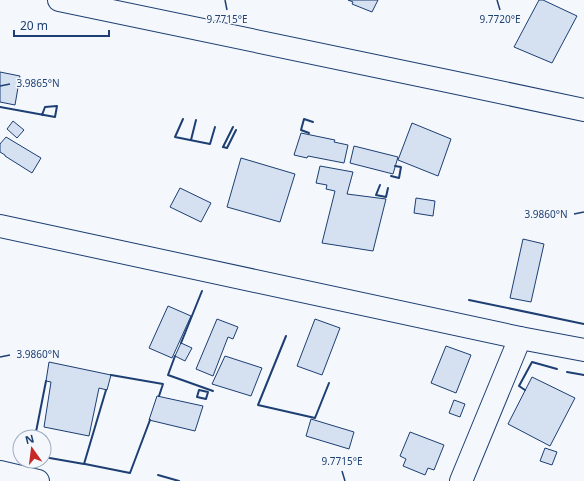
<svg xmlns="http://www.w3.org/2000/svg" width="584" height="481" font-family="'Noto Sans',sans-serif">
<rect width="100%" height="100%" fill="#f4f7fb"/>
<!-- building -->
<g fill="#d5e0f0" stroke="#1d3f73">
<polygon points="348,0 378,0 372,12 352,4 353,2"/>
<polygon points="539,0 543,0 577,16 552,63 514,47"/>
<polygon points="0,72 20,76 15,105 0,102"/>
<polygon points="13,121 24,130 17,138 7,129"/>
<polygon points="412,123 451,139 438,176 398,160"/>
<polygon points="301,133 335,140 334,142 348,145 344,163 308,156 307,158 294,155"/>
<polygon points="6,137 41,158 32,173 5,156 5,155 0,152 0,144"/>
<polygon points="354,146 398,157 393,174 350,163"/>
<polygon points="241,158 295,174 280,222 227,207"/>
<polygon points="320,166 353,172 347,194 386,199 373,251 322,243 335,191 326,189 327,185 316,183"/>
<polygon points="180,188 211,203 201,222 170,207"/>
<polygon points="416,198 435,201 433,216 414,213"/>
<polygon points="523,239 544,244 531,302 510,298"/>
<polygon points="168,306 191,316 172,358 149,348"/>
<polygon points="217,319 238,327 233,339 228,337 213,376 196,369"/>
<polygon points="315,319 340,328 322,375 297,366"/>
<polygon points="181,343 192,348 185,361 175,356"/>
<polygon points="446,346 471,355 456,393 431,383"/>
<polygon points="225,356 262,368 251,396 212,384"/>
<polygon points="49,362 111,375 107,390 99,388 89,436 44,427 51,382 46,381"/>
<polygon points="532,377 575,398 550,446 508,424"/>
<polygon points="157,396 203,406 195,431 149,420"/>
<polygon points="454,400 465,404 460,417 449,413"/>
<polygon points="311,419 354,432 349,449 306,436"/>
<polygon points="410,432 444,445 434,470 428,468 425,475 403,466 406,459 400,456"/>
<polygon points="545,448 557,452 552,465 540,461"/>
</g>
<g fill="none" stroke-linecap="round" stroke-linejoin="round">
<defs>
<g id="street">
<polyline points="59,0 452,82 584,110"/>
<polyline points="0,226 520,338 584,350"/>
<polyline points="0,472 38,481"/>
<polyline points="461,481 520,338"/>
</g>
</defs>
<!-- street casing -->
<use href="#street" stroke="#1d3f73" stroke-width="24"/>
<!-- street -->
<use href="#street" stroke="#f4f7fb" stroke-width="22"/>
<!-- wall -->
<g stroke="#1d3f73" stroke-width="2">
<polyline points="0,107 55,117 57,106 45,107 42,115"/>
<polyline points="183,119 175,137 210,144 215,127"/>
<polyline points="309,133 301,130 304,119 313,122"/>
<polyline points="191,140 196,120"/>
<polyline points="223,147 227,148 236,130"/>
<polyline points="223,147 233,127"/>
<polyline points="391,176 399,178 401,167 395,166"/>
<polyline points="380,185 376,195 386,197 388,188"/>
<polyline points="469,300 584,324"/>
<polyline points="286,336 258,405 315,418 329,383"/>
<polyline points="181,343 202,291"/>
<polyline points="175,356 168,375 213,391"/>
<polyline points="567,372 584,375"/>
<polyline points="111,375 163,384 159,396"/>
<polygon points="199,390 208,392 206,399 197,397"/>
<polyline points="525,390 519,386 532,362 557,369"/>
<polyline points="35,437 46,381"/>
<polyline points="44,457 84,464 106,390"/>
<polyline points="85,464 130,473 150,420"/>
<polyline points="158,475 179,481"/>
</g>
</g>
<!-- ticks -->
<path fill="none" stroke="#1d3f73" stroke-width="1.5" d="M225 0 227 10M497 0 500 10M0 86 10 84M574 214 584 212M0 357 10 355M342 471 345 481"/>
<g font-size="10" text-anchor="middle" fill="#1d3f73" stroke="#f4f7fb" stroke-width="3" stroke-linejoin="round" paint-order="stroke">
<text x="500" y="23">9.7720°E</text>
<text x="227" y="23">9.7715°E</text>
<text x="38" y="87">3.9865°N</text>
<text x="546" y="218">3.9860°N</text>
<text x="38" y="358">3.9860°N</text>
<text x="342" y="465">9.7715°E</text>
</g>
<!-- north arrow -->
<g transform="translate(32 449) rotate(346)"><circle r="19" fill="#f4f7fb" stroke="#9eadc5"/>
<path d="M0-3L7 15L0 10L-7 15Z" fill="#c62828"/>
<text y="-6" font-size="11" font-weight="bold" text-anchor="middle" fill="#1d3f73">N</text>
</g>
<!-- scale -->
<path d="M14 30v6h95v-6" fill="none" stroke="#1d3f73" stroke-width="2"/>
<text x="20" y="30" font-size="12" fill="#1d3f73" stroke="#f4f7fb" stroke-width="3" paint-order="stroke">20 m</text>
</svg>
